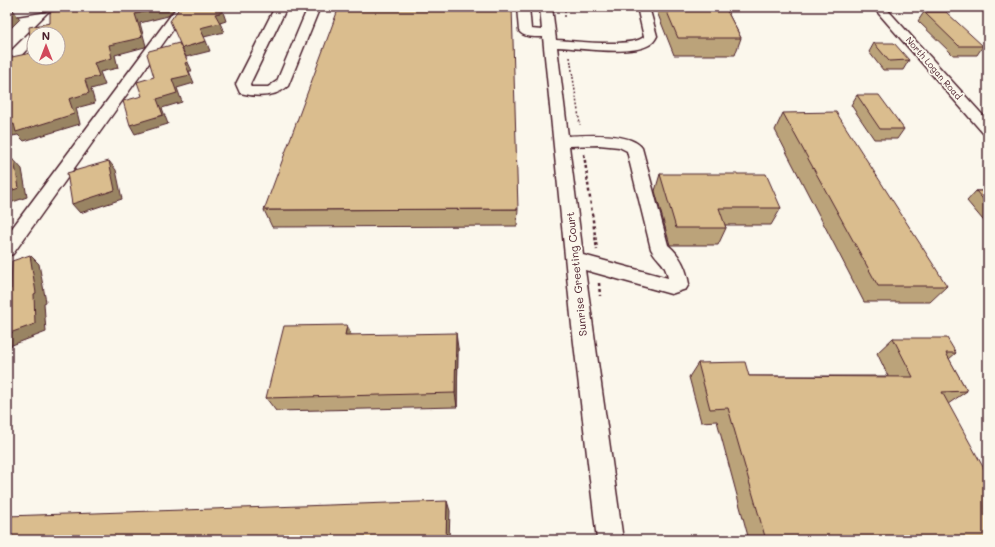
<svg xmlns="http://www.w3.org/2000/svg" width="995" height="547" font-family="Mali,sans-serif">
<rect width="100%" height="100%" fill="#fbf7ec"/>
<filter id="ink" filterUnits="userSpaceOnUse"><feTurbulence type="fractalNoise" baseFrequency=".025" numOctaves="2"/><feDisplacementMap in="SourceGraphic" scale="8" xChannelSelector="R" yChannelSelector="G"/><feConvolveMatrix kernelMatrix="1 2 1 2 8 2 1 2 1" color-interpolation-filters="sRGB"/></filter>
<g filter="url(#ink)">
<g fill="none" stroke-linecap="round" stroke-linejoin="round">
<defs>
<g id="minor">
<polygon points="22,7 51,7 49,9 45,11 7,17 7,9"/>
<polygon points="55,7 68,7 42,34 34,34 34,42 12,65 7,66 7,55"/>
<polygon points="177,7 189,7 13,254 7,256 7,235"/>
<path d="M275 7H287L250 84 251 87H268L277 81 308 7H320L288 86C275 98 256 97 240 93L236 84Z"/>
<path d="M517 7H529L531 29 542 30 540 7H552L556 40C575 41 631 48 644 37L637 7H649L657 36C655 40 653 43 649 45 630 56 580 48 557 47L568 136C586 135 631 132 642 148L668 245C681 256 686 268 689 284L686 289 671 294 585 270 623 540H597L572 326 543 37C535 37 524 38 519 31ZM599 145 619 147 627 151 651 249C658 262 665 261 668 278L583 255 569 146Z"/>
<polygon points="873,7 885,7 988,121 988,135 983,133"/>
</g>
</defs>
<!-- minor casing -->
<use href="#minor" stroke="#4a1f2b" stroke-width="3"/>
<!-- path-far1 -->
<g stroke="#4a1f2b" stroke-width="1.5" stroke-dasharray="2 2" stroke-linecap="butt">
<polyline points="565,7 565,18"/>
<polyline points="570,57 580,125"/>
</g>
<!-- path -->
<g stroke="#4a1f2b" stroke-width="2.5" stroke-dasharray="3 3" stroke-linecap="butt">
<polyline points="584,154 597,250"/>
<polyline points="599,283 600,296"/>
</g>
<!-- minor -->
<use href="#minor" fill="#fbf7ec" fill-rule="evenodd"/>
</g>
<!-- wall -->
<g fill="#bba37a" stroke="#4a1f2b">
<polygon points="655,7 725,7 741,38 735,55 674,55"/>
<polygon points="924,12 983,46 977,55 953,55 918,21"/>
<polygon points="874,43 909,60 903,70 883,70 869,52"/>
<polygon points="857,95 904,129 897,139 874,139 851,105"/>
<polygon points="783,113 947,286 930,302 864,302 775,130"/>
<polygon points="660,174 781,208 771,225 725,225 726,228 718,245 670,245 655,191"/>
<polygon points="976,191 988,191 988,226 967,201"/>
<polygon points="518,209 517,226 272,227 264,210"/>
<polygon points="351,335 458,348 457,407 276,411 266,398"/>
<polygon points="893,338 956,353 949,359 967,391 948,404 988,540 749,540 717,421 701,422 689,377 698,363 749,376 888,376 877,353"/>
</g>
<!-- shaded-wall -->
<g fill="#998463" stroke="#4a1f2b">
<polygon points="164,7 176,7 168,16 140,23 146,46 145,47 115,55 118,68 100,72 105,85 91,89 95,103 76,108 80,124 24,141 18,135 7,137 7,126 69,99 85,80 94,63 109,45 135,14"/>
<polygon points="13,10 20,19 7,32 7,17"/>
<polygon points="223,12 226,21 220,23 224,32 204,37 200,28 215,14"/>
<polygon points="206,41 210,51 186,57 182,48"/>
<polygon points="179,43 192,71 189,71 194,83 177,88 182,102 162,108 168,124 135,134 130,125 157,99 185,63"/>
<polygon points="14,160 22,169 27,197 7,204 7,192"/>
<polygon points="109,161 116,170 122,199 80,213 72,204"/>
<polygon points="30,255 39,264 46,302 44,303 46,332 7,347 7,334"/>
<polygon points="347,325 353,340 345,335"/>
<polygon points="456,333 458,348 457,407 455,393"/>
<polygon points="447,501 450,511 449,540 446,540"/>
</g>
<!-- building -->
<g fill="#dabd8e" stroke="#4a1f2b" fill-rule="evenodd">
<path d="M72 7H164L135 14 142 36 140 38 109 45 112 58 94 63 99 76 85 80 89 93 69 99 74 114 16 132 14 124 7 126V58L31 53 29 27 50 23V12L72 8ZM34 34H58V58H34Z"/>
<polygon points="180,7 220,7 223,12 215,14 220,23 200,28 206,41 182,48 170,21"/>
<polygon points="339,7 512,7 518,209 264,210"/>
<polygon points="665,7 725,7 741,38 678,38"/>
<polygon points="7,10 13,10 7,17"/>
<polygon points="924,12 946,12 983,46 959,46"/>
<polygon points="179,43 188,62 185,63 190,75 172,79 177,93 157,99 163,115 130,125 123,101 142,96 137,82 154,77 147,54 149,51"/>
<polygon points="874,43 894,43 909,60 889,61"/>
<polygon points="857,95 879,95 904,129 880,129"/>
<polygon points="836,112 947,286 878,286 783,113"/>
<polygon points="14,160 19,188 7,192 7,162"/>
<polygon points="109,161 115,190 72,204 67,173"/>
<polygon points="660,174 766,174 781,208 719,208 726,228 676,228"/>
<polygon points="976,191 988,191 988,205"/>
<polygon points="30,255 36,293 34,294 35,324 7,334 7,291 11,289 12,261"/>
<polygon points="347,325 345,335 456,333 455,393 266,398 284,326"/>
<polygon points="893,338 947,338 956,353 946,353 967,391 942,392 988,476 988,540 766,540 728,408 710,409 698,363 745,362 749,376 913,377"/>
<polygon points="447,501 446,540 7,540 7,516"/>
</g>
</g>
<g text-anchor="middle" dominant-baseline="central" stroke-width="3.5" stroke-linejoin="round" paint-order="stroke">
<!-- far-street labels -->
<g font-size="9" fill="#4a1f2b" stroke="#fbf7ec">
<text transform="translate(934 68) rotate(49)">North Logan Road</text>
</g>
<!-- street labels -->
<g font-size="11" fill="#4a1f2b" stroke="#fbf7ec">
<text transform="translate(576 274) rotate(-96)">Sunrise Greeting Court</text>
</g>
</g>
<!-- margin -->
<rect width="995" height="547" fill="none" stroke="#fbf7ec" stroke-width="24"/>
<rect x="12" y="12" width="971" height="523" fill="none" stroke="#4a1f2b" stroke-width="1.5" filter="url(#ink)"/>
<!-- north arrow -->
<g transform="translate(46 46)"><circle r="19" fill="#fbf7ec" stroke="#b4a19f"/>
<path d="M0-3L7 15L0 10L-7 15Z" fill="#d1495b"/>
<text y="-6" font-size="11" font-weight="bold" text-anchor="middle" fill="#4a1f2b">N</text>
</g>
</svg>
